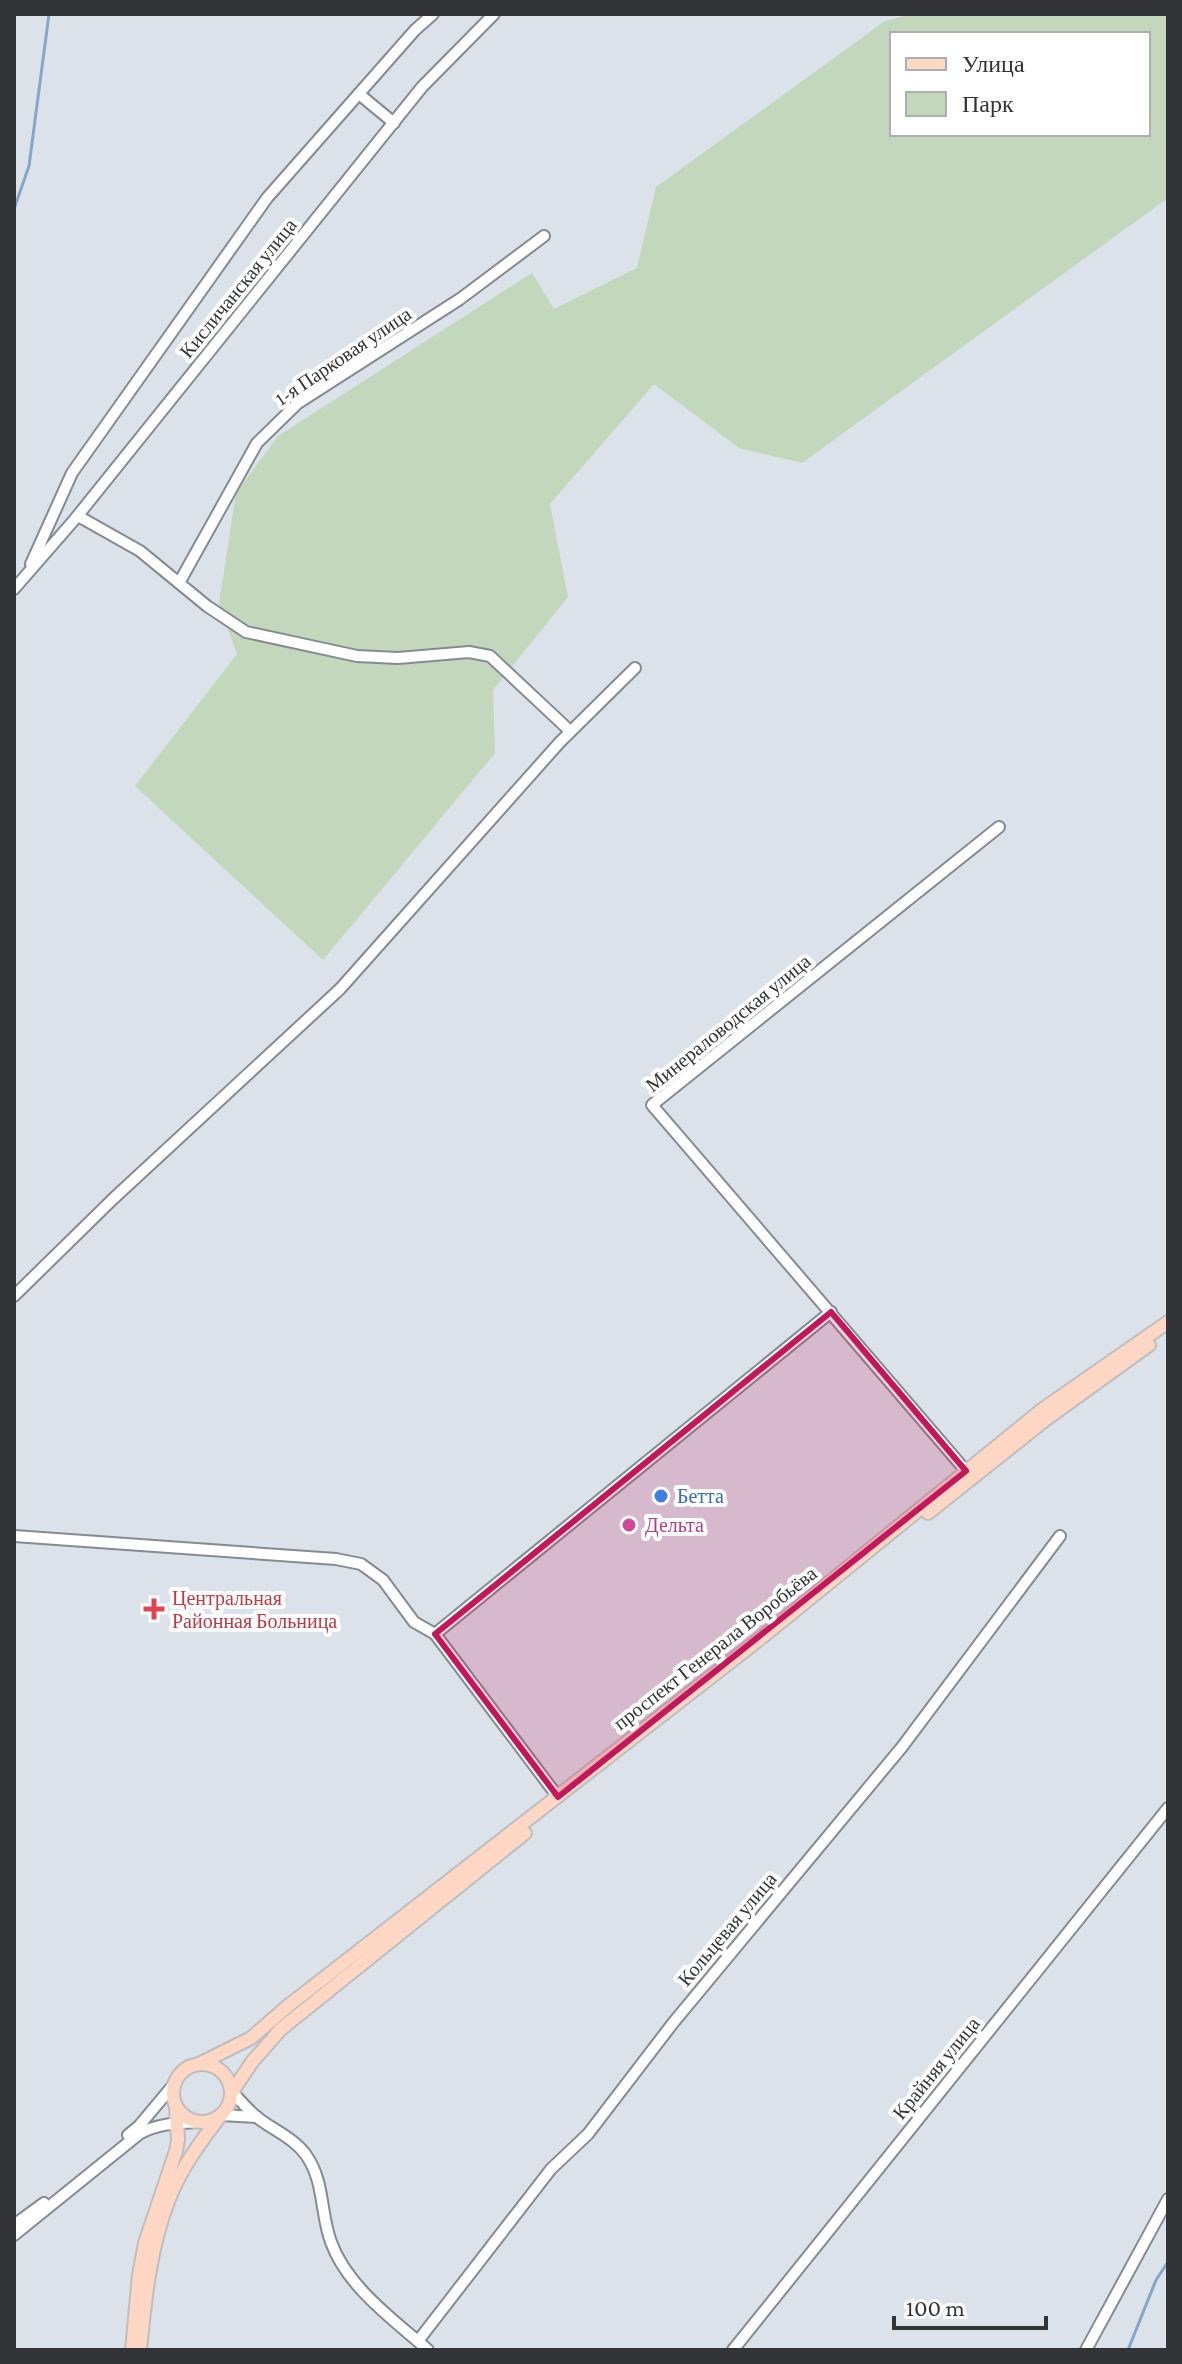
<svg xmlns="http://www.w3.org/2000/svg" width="1182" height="2364" font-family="'Crimson Pro',serif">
<rect width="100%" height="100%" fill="#dce2ea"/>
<!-- green -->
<path fill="#c2d7bc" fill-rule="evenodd" d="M912 14H1168V198L802 463 739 448 654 384 550 504 568 597 493 690 495 753 323 960 135 786 237 654 219 604 236 493 278 436 532 273 554 309 637 268 656 187 885 21ZM892 34H1148V134H892Z"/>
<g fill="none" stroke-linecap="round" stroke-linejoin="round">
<!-- stream -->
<g stroke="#84a8cb" stroke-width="3">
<polyline points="14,209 29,166 49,14"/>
<polyline points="1128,2350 1156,2280 1168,2262"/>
</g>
<defs>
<g id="minor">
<polyline points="359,94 394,123"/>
<polyline points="78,516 140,551 207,606 246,632 357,656 398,658 469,652 490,656 570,731"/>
<polyline points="31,564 72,473 267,198 415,30 433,14"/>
<polyline points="179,583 257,443 298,403 460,299 544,236"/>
<polyline points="14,589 75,519 422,87 494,14"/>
<polyline points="14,1296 114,1198 340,989 560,742 635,668"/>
<polyline points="966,1471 652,1105 999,827"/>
<polyline points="14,1536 336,1559 361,1564 383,1580 414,1622 435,1634 558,1797"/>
<polyline points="435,1634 831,1312"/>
<path d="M232 2092C240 2100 248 2110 258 2118 273 2130 294 2138 306 2155 325 2182 320 2213 331 2242 347 2287 394 2320 428 2350"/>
<polyline points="221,2115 257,2117"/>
<polyline points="128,2135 139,2126 175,2083"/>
<polyline points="14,2225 44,2203"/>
<path d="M14 2235 139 2134C158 2123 179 2123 200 2122"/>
<polyline points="418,2341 551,2169 588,2134 673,2023 902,1747 1060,1536"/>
<polyline points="733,2350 1168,1808"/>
<polyline points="1086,2350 1168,2199"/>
</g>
<g id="major">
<polyline points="928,1513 1045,1420 1149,1345"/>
<polyline points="199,2064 251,2038 288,2006 761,1638 1043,1409 1168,1322"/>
<circle cx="202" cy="2093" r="29"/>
<polyline points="232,2092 252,2062 281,2029 525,1833"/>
<polyline points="132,2350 139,2275 145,2243 176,2151 178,2140 176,2106"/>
<path d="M140 2350C145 2299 150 2247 169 2199 181 2168 201 2141 221 2115"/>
</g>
</defs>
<!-- minor casing -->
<use href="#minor" stroke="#858b92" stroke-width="14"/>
<!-- major casing -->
<use href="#major" stroke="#bdbebf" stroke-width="16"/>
<!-- minor -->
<use href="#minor" stroke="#fff" stroke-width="10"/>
<!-- major -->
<use href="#major" stroke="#fed7c4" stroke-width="12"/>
</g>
<!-- marked area -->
<path fill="#c2185b" fill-opacity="0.2" stroke="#c2185b" stroke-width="6" stroke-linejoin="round" d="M831 1312 966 1471 558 1797 435 1634Z"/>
<!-- markers -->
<circle fill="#3f7fe0" stroke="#fff" stroke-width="3" cx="661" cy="1496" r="8"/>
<circle fill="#d1479c" stroke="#fff" stroke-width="3" cx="629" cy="1525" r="8"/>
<path fill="#e0444e" stroke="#fff" stroke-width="3" d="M150 1597h8v8h8v8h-8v8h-8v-8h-8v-8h8z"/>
<g text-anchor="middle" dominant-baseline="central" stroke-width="8" stroke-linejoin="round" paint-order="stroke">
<!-- street labels -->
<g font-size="20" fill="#323437" stroke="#fff">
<text transform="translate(238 288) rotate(-51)">Кисличанская улица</text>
<text transform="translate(343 356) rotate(-34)">1-я Парковая улица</text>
<text transform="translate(728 1023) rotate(-39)">Минераловодская улица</text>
<text transform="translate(715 1648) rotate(-38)">проспект Генерала Воробьёва</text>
<text transform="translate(727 1929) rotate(-50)">Кольцевая улица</text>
<text transform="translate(936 2068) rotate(-51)">Крайняя улица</text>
</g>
<!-- shop labels -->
<g font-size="20" fill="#366cbe" stroke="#fff" text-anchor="start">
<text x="677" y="1496">Бетта</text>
</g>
<!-- hotel labels -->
<g font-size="20" fill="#b23c85" stroke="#fff" text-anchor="start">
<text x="645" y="1525">Дельта</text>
</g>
<!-- health labels -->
<g font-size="20" fill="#be3a42" stroke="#fff" text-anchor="start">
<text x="172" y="1598">Центральная<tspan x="172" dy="23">Районная Больница</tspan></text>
</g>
</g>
<!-- border -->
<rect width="1182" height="2364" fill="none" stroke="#323437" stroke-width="32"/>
<!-- legend -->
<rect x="890" y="32" width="260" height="104" fill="#ffffff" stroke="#adaeaf" stroke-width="2"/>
<rect x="906" y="58" width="40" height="12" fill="#fed7c4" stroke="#adaeaf" stroke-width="2"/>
<text x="962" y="72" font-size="24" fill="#323437">Улица</text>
<rect x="906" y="92" width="40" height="24" fill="#c2d7bc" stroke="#adaeaf" stroke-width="2"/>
<text x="962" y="112" font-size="24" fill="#323437">Парк</text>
<!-- scale -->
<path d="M894 2316v12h152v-12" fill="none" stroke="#323437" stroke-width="4"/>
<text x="906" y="2316" font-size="24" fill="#323437" stroke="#ffffff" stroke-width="6" paint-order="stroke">100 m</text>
</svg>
